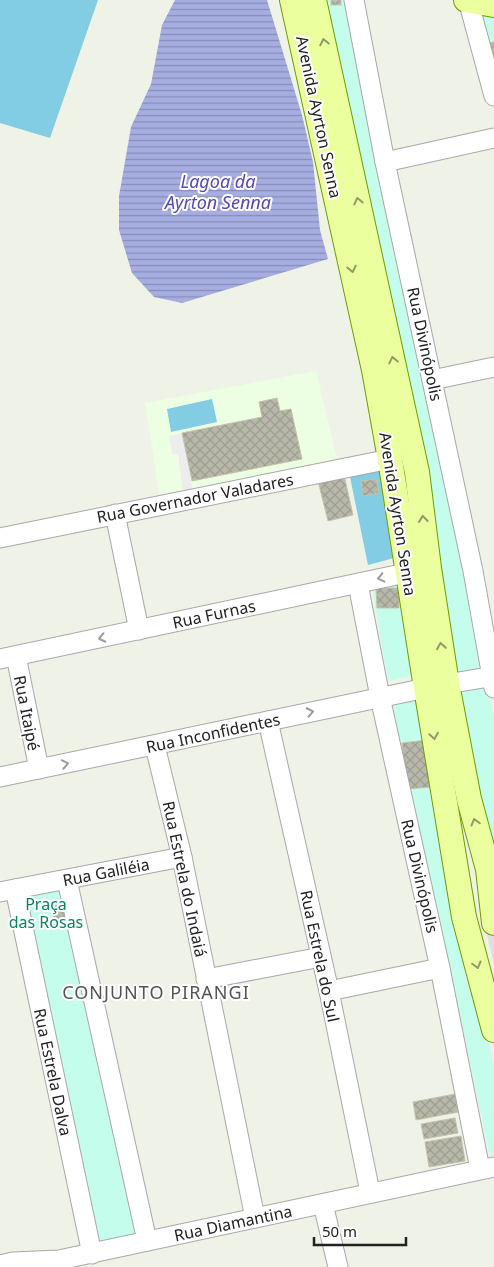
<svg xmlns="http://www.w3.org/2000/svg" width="494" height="1267" font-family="'Noto Sans',sans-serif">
<defs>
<pattern id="water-rules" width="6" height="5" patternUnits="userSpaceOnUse" patternTransform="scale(1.25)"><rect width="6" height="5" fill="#a6aee1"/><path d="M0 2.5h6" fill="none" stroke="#878db6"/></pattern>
<pattern id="building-cross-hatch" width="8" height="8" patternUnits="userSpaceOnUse" patternTransform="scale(1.25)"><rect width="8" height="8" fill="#b7b8a9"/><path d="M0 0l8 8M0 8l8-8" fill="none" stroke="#9d9e91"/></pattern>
</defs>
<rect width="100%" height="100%" fill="#eff2e7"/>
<!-- residential -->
<polygon fill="#dfdfde" points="484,922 494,923 494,965"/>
<!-- education -->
<polygon fill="#edffe3" points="316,371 337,459 160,499 145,403"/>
<!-- park -->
<g fill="#c4fdec">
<polygon points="325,0 347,0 483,667 456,672"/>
<polygon points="478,5 494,8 494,66"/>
<polygon points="400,576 415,675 388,681 371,582"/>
<polygon points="486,683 494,717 494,851 492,849 456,687"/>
<polygon points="424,693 457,929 466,980 479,1009 494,1064 494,1155 490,1156 442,931 390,700"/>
<polygon points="61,887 135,1234 97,1241 20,894"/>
</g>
<!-- pitch -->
<g fill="#82cce4">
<polygon points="0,0 98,0 50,138 0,123"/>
<polygon points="212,399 217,422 171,432 167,409"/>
<polygon points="381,462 394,558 368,565 349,472"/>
</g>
<!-- parking -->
<polygon fill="#ededed" points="182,433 193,491 183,494 178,454 172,454 169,436"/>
<!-- water -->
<polygon fill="url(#water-rules)" points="175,0 267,0 302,115 313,162 320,230 328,259 182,303 154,297 132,273 119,230 119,196 131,127 151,84 162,25"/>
<!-- building -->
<g fill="url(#building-cross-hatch)" stroke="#c3c5a9">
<rect x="331" y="0" width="10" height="5"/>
<polygon points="494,42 494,62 493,63 490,43"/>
<polygon points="277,398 280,411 291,409 302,459 192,481 182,433 262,417 259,402"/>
<polygon points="344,475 353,515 328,521 318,481"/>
<polygon points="376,479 379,493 363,496 361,481"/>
<polygon points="376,588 399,588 399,608 377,608"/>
<polygon points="427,740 432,787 407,789 402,743"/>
<polygon points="64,903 69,926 56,928 52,906"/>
<polygon points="455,1094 458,1112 416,1120 413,1102"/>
<polygon points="455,1118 458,1133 424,1139 421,1124"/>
<polygon points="461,1136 465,1161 429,1167 425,1142"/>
</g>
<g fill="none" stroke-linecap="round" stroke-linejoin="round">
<defs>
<g id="minor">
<polyline points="354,0 385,162 473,571 494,688"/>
<polyline points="468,0 494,96"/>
<polyline points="385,162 494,138"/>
<polyline points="432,380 494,367"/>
<polyline points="115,514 139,630"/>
<polyline points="0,538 390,459"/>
<polyline points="358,584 380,697 440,968 480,1169"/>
<polyline points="16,656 39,769"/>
<polyline points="0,659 420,570"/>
<polyline points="447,684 494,676"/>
<polyline points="268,721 329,991 370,1192"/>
<polyline points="155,746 182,857 255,1218"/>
<polyline points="0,777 426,688"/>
<polyline points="67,880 147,1241"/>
<polyline points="15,889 92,1254"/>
<polyline points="0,892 182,857"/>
<polyline points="206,979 321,957"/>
<polyline points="329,991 440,968"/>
<polyline points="323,1204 338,1267"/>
<polyline points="0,1265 13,1262 59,1260 494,1167"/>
</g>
<g id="major">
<polyline points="292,0 374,370 390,459 426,688 464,917 494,1030"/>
<polyline points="314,0 417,472 429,568 447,684 469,799 488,869 494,923"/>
<polyline points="466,0 494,5"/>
</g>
</defs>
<!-- minor casing -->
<use href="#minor" stroke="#a8a8a8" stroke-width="21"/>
<!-- major casing -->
<use href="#major" stroke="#6f9e00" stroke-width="26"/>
<!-- minor -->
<use href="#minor" stroke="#fff" stroke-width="19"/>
<!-- major -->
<use href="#major" stroke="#ecff9f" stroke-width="24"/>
</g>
<!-- one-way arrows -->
<defs><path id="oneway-chevron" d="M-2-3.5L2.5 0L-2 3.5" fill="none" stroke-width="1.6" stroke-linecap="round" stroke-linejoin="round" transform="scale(1.25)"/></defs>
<g stroke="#919b66">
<use href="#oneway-chevron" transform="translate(324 42) rotate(-102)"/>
<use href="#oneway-chevron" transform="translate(358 201) rotate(-103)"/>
<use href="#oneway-chevron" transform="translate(352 269) rotate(78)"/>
<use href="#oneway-chevron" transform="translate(393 360) rotate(-102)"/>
<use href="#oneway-chevron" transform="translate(423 519) rotate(-97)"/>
<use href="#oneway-chevron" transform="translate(441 646) rotate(-99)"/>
<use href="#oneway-chevron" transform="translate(434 736) rotate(81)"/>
<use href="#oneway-chevron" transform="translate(475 822) rotate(-105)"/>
<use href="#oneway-chevron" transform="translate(477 965) rotate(75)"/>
</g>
<g stroke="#9b9b9b">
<use href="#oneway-chevron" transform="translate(381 578) rotate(167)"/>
<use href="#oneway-chevron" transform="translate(102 638) rotate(168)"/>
<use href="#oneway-chevron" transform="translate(310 712) rotate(-12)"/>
<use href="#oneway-chevron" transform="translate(65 764) rotate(-11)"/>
</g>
<g text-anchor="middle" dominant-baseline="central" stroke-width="4" stroke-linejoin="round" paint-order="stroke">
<!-- street labels -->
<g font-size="16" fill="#212121" stroke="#fff">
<text transform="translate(319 117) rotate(78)">Avenida Ayrton Senna</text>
<text transform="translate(425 344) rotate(78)">Rua Divinópolis</text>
<text transform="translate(195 498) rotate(-11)">Rua Governador Valadares</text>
<text transform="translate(398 514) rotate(81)">Avenida Ayrton Senna</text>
<text transform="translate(214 614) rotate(-12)">Rua Furnas</text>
<text transform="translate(27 713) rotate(79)">Rua Itaipé</text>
<text transform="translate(213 733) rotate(-12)">Rua Inconfidentes</text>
<text transform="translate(106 872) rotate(-11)">Rua Galiléia</text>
<text transform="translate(420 876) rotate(77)">Rua Divinópolis</text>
<text transform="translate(185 879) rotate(78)">Rua Estrela do Indaiá</text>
<text transform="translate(320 956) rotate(78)">Rua Estrela do Sul</text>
<text transform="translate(53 1072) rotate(78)">Rua Estrela Dalva</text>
<text transform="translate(233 1223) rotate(-12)">Rua Diamantina</text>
</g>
<!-- park labels -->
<g font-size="16" fill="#07835f" stroke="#fff">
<text x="46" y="904">Praça<tspan x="46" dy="18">das Rosas</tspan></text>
</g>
<!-- water labels -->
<g font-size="18" font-style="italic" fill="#5547b8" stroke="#fff">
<text x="218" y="181">Lagoa da<tspan x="218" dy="21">Ayrton Senna</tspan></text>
</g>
<!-- neighbourhood labels -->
<g font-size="18" letter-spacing="1" fill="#545454" stroke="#fff">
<text x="156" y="992">CONJUNTO PIRANGI</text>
</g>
</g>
<!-- scale -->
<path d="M314 1237v8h92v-8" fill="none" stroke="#212121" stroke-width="2.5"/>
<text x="322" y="1237" font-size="15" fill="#212121" stroke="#ffffff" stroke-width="4" paint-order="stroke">50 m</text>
</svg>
